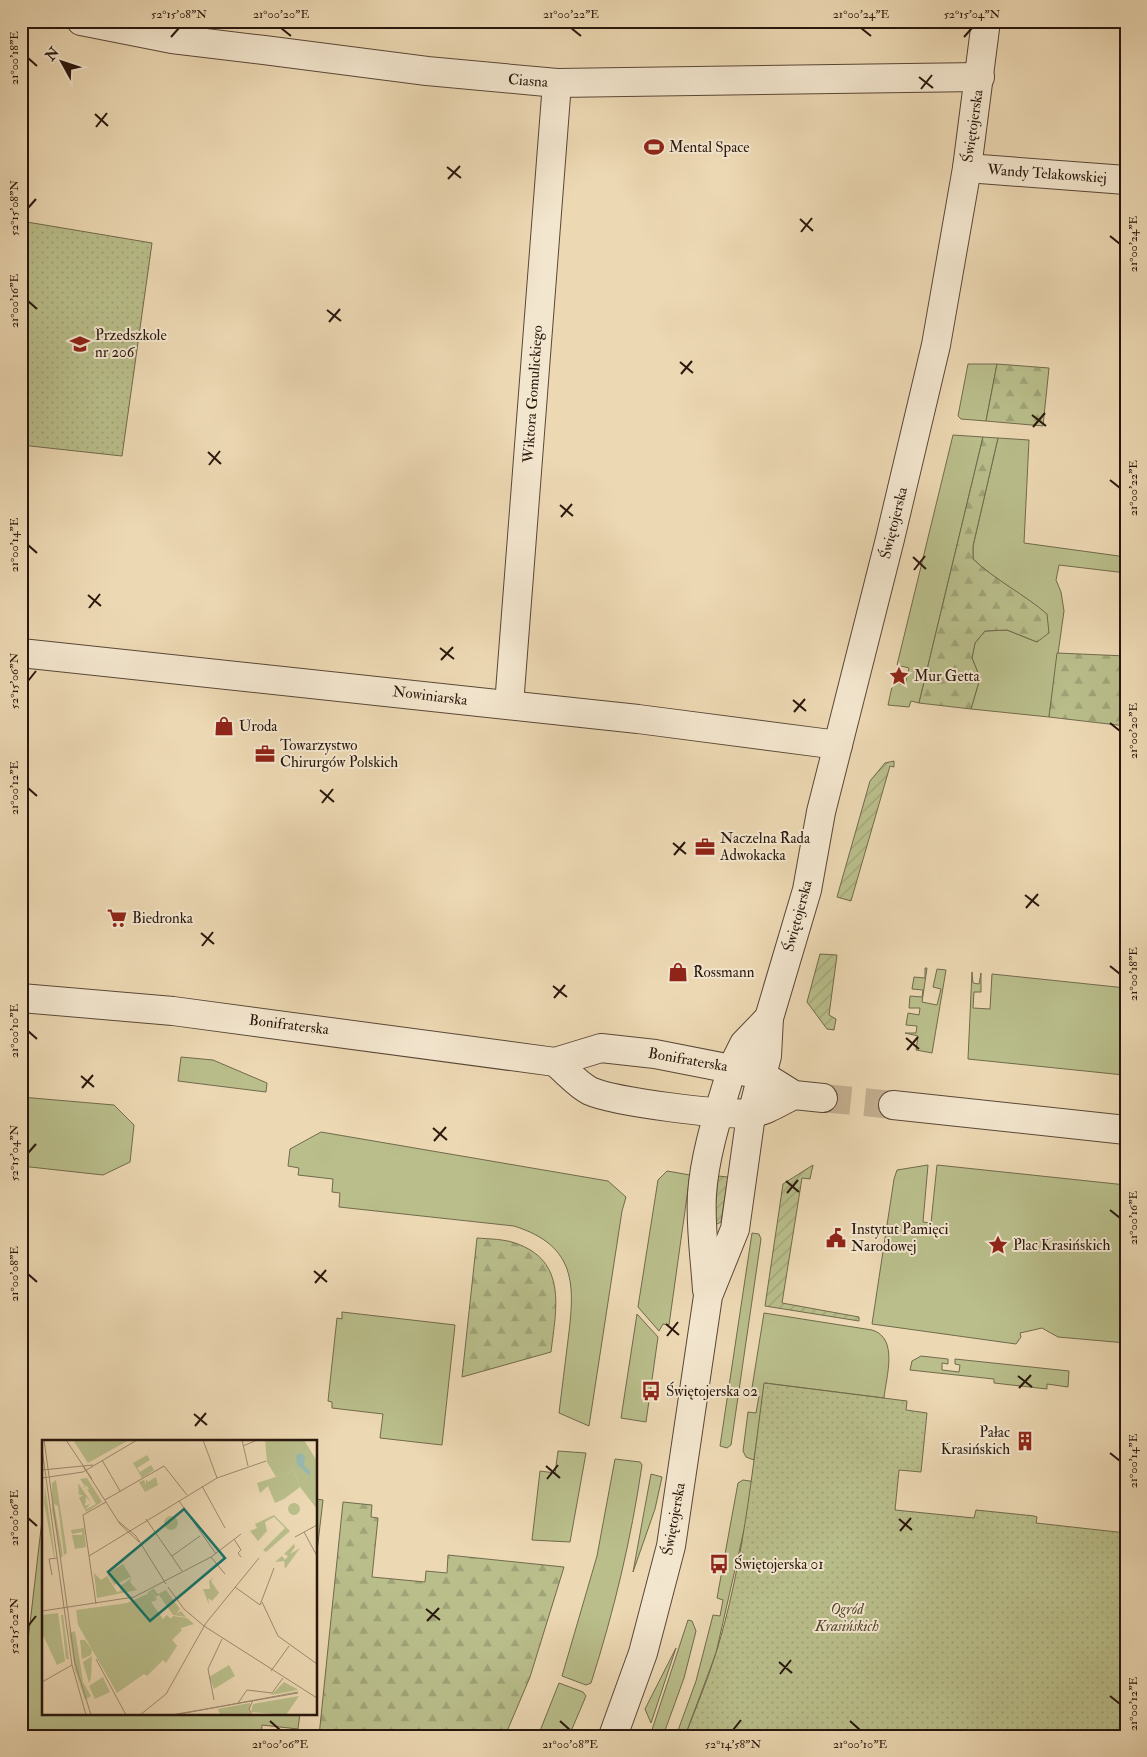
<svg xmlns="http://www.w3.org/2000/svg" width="1147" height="1757" font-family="'IM FELL Double Pica',serif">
<defs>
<pattern id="forest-firs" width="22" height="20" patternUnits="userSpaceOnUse" patternTransform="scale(1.25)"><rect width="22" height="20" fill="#b9be8b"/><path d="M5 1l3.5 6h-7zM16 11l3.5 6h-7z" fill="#9fa377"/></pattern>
<pattern id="park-dots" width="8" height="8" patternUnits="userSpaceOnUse" patternTransform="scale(1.25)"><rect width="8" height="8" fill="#b9be8b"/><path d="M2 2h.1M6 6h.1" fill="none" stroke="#9fa377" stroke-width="1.8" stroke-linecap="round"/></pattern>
<pattern id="garden-furrows" width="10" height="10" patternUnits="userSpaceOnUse" patternTransform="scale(1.25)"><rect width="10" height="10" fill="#b9be8b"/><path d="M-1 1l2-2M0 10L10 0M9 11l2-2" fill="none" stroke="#9fa377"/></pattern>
</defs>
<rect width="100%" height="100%" fill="#ecd8b3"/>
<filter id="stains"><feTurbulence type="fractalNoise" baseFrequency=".004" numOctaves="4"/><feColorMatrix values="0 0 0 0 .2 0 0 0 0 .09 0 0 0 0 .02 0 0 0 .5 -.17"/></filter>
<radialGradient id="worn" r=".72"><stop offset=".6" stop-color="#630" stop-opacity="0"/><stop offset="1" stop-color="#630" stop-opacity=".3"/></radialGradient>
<!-- grass -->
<g fill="#b9be8b" stroke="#716a4c">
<polygon points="968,364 997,364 986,421 961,419 958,416"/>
<polygon points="953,435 983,437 919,703 911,701 909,707 888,705 893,682 905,685 909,668 897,665"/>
<path d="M998 438 1029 440 1024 543 1126 557V573L1059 565 1056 580 1061 592 1064 611 1049 717 971 709 980 678 972 658 975 643 985 631 1007 630 1037 642 1046 614C1023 594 995 580 973 559V546Z"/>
<polygon points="925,968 927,968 922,1002 937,1005 941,989 933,987 937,969 946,970 932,1053 916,1050 918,1036 905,1033 916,1033 917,1026 906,1025 908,1013 919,1015 920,1008 909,1008 910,996 922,997 923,990 912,989 914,977 925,978"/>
<polygon points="972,972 973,983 979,984 981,973 981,992 974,992 973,1008 990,1009 992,974 1126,988 1124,1075 968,1059"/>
<polygon points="181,1057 213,1060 267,1083 266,1092 178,1081"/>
<polygon points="21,1097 114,1105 134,1125 130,1162 103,1175 21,1166"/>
<path d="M321 1132 608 1181 626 1197 622 1211 589 1426 559 1413C562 1389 565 1364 568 1340 575 1285 577 1246 514 1226L339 1207 340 1193 332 1192 333 1179 298 1175 299 1168 288 1166 290 1149Z"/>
<polygon points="928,1165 923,1222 931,1223 937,1165 1126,1185 1126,1343 1058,1337 1042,1328 1020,1333 1021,1337 1016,1344 872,1324 894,1179 897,1170"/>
<polygon points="667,1171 690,1175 669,1325 663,1324 659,1331 638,1307 658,1180"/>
<polygon points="752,1233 759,1234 761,1239 731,1445 727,1448 720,1446"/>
<polygon points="342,1312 455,1325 442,1445 380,1438 383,1414 332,1408 332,1402 328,1401 337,1318 342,1319"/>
<path d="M764 1313 872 1330C899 1338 886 1377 884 1398L765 1383 754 1460 746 1457 743 1451 748 1412 756 1413 759 1396 751 1394Z"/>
<polygon points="637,1314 658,1337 646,1422 621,1418"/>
<polygon points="921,1356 948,1359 948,1364 942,1363 942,1370 959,1372 960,1365 955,1364 955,1359 1069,1371 1068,1387 1047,1384 1047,1389 994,1383 994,1379 910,1370 912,1361"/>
<polygon points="558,1451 586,1453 570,1542 532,1540 540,1471 555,1473"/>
<path d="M615 1459 640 1462 642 1465C631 1540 614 1611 591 1683L586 1685 562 1676 597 1556Z"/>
<polygon points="651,1474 662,1477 655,1509 633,1572"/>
<polygon points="743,1480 827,1492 744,1530 716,1653 685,1736 676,1736 696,1681 713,1615 720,1616 723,1600 717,1598 738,1483"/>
<polygon points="316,1499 323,1500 316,1560"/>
<polygon points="44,1503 44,1713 300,1713 298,1729 262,1725 261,1736 21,1736 21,1701"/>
<polygon points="688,1620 692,1621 696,1631 684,1678 663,1736 650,1736"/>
<polygon points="676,1648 651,1723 645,1709"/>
<polygon points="559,1683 583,1692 586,1696 569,1736 538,1736"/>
</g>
<!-- forest -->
<g fill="url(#forest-firs)" stroke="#716a4c">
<polygon points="997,364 1049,368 1043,426 986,421"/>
<path d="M983 437 998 438 973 546V559C995 580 1024 594 1047 614L1049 633 1037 642 1007 630 985 631 975 643 972 658 980 678 971 709 919 703Z"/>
<polygon points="1057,653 1126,656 1126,726 1049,717"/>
<path d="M477 1238C489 1239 504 1239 515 1243 568 1261 556 1309 551 1352L462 1377Z"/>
<polygon points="343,1502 372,1505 371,1517 378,1518 372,1577 425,1582 426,1571 447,1573 448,1555 564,1567 530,1677 505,1736 319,1736"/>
</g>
<!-- park -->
<g fill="url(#park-dots)" stroke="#716a4c">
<polygon points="21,221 152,243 122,456 21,445"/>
<path d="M764 1383 907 1401 906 1410 927 1413 921 1472 899 1470 895 1510 974 1518 976 1510 1034 1516 1037 1517 1036 1523 1126 1533V1736H685C696 1708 707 1681 716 1653 743 1566 752 1473 764 1383Z"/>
</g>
<!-- garden -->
<g fill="url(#garden-furrows)" stroke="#716a4c">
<polygon points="894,761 894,767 890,766 851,901 837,897 870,781 885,763"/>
<polygon points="820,954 837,955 829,1015 836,1019 834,1030 827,1029 807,1002"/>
<polygon points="813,1165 810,1179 802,1178 782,1303 859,1317 859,1321 765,1306 783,1184"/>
<polygon points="718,1176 728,1177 721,1222 717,1224 714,1221"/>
</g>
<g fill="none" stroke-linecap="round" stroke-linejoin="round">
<!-- tertiary-tunnel -->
<polyline stroke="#c5b192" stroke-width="28" stroke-dasharray="28 14" stroke-linecap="butt" points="823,1098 893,1105"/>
<defs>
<g id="minor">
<polyline points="81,21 172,39 264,50 427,71 557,83 980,77"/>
<polyline points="967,168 1126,180"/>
<polyline points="21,653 638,719 838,745"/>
<polyline points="509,705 557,83"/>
<polyline points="732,1068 744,1044 769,1018"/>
<polyline points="762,1075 767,1056 769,1018 807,890 821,812 890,539 936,345 967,168 986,21"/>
</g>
<g id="tertiary">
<polyline points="21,998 173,1011 555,1062 601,1048 655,1054 762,1075 794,1095 823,1098"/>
<path d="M555 1062C566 1071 578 1085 590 1091 615 1102 725 1116 752 1113 767 1111 781 1101 794 1095"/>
<polyline points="893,1105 1126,1130"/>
<path d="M707 1290C705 1258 700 1226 702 1194 705 1151 720 1109 732 1068"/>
<polyline points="613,1736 643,1653 671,1546 708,1296 735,1229 750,1122 762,1075"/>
</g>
</defs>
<!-- minor casing -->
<use href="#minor" stroke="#5a4736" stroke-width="30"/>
<!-- tertiary casing -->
<use href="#tertiary" stroke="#5a4736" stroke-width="30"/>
<!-- minor -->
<use href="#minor" stroke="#f3e6ce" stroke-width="28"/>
<!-- tertiary -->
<use href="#tertiary" stroke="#f3e6ce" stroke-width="28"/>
</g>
<!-- ticks -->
<path fill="none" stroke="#29170d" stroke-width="2" d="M281 28 291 36M571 28 581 36M861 28 871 36M171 37 179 28M964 37 972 28M28 58 37 66M919 77 933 88M921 89 932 75M95 114 108 126M96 127 107 113M447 167 461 178M448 179 460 166M28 208 36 199M800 219 813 231M801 232 812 218M1110 236 1120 244M28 301 37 309M327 310 341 321M329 322 340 309M680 362 693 373M681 374 692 361M1032 415 1046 426M1033 427 1045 413M208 452 221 464M209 465 220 451M1110 480 1120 488M560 505 573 516M561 517 572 504M28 545 37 553M913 557 926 569M914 570 925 556M88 595 101 606M89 608 100 594M440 648 454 659M441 660 453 647M28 681 36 671M793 700 806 711M794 712 805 699M1110 723 1120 731M28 788 37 796M320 790 334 802M322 803 333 789M673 843 686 854M674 855 685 842M1025 895 1039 906M1026 908 1038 894M201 933 214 944M202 946 213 932M1110 966 1120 974M553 986 567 997M554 998 565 985M28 1031 37 1039M906 1038 919 1049M907 1050 918 1037M81 1076 94 1087M82 1088 93 1075M433 1128 447 1140M434 1141 446 1127M28 1153 36 1144M786 1181 799 1192M787 1193 798 1180M1110 1210 1120 1218M314 1271 327 1282M28 1274 37 1282M315 1283 326 1270M666 1324 679 1335M667 1336 678 1322M1018 1376 1032 1387M1019 1388 1031 1375M194 1414 207 1425M195 1426 206 1413M1110 1453 1120 1461M546 1466 560 1478M547 1479 558 1465M28 1518 37 1526M899 1519 912 1530M900 1531 911 1518M426 1609 440 1620M427 1621 439 1608M28 1626 36 1616M779 1662 792 1673M780 1674 791 1660M1110 1696 1120 1704M270 1721 280 1730M560 1721 570 1730M850 1721 860 1730M733 1730 741 1720"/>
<!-- icons -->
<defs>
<symbol id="stadium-bare" viewBox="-9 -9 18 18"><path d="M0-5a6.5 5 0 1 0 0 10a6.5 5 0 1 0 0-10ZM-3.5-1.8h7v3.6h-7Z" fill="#8f2418" stroke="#f3e6ce" stroke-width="2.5" paint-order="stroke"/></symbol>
<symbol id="school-bare" viewBox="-9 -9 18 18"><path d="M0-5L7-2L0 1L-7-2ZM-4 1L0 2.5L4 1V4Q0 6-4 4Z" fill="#8f2418" stroke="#f3e6ce" stroke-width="2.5" paint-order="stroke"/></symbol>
<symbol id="sight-bare" viewBox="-9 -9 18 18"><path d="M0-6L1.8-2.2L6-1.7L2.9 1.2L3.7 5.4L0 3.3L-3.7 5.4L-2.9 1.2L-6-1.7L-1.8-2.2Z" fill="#8f2418" stroke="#f3e6ce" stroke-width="2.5" paint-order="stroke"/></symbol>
<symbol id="shop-bare" viewBox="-9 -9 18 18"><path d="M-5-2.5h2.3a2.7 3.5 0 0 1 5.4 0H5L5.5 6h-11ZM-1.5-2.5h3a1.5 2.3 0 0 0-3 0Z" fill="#8f2418" stroke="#f3e6ce" stroke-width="2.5" paint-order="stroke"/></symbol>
<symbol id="office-bare" viewBox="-9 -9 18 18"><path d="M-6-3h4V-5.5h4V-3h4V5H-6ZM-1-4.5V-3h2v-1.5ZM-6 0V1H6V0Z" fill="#8f2418" stroke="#f3e6ce" stroke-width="2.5" paint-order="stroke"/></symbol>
<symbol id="supermarket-bare" viewBox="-9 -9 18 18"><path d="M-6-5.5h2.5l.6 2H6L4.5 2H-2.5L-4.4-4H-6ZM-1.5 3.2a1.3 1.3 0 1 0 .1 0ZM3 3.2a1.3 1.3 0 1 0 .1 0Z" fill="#8f2418" stroke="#f3e6ce" stroke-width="2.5" paint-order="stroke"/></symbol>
<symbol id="civic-bare" viewBox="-9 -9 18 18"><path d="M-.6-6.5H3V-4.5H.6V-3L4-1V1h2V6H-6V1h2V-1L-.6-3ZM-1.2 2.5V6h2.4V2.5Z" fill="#8f2418" stroke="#f3e6ce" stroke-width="2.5" paint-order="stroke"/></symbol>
<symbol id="bus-bare" viewBox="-9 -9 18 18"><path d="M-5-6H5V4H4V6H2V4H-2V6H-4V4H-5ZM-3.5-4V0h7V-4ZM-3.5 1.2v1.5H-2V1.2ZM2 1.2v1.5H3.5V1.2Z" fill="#8f2418" stroke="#f3e6ce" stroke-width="2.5" paint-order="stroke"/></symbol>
<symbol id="building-bare" viewBox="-9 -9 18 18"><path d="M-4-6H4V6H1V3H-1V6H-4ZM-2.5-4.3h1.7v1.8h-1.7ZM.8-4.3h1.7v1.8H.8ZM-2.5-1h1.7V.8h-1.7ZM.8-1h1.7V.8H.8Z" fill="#8f2418" stroke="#f3e6ce" stroke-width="2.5" paint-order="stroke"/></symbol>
</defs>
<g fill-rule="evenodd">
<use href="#stadium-bare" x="640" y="133" width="28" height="28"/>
<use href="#school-bare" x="66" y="330" width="28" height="28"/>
<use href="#sight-bare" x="885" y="662" width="28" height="28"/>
<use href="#shop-bare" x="210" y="712" width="28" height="28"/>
<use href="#office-bare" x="251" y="740" width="28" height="28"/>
<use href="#office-bare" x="691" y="833" width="28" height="28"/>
<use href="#supermarket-bare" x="103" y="904" width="28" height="28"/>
<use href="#shop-bare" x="664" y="958" width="28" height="28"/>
<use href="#civic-bare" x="822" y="1224" width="28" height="28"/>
<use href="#sight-bare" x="984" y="1231" width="28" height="28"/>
<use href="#bus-bare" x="637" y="1377" width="28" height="28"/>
<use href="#building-bare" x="1011" y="1427" width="28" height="28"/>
<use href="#bus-bare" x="705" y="1550" width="28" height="28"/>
</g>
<g text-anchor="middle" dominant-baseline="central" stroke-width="4" stroke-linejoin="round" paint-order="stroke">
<!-- street labels -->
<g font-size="15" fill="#29170d" stroke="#f3e6ce">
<text transform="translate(528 81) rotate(4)">Ciasna</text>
<text transform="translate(973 126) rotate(-82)">Świętojerska</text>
<text transform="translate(1047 174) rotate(4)">Wandy Telakowskiej</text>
<text transform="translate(533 394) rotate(-86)">Wiktora Gomulickiego</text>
<text transform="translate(894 523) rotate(-76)">Świętojerska</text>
<text transform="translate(430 696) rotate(7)">Nowiniarska</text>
<text transform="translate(798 916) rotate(-75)">Świętojerska</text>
<text transform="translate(289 1025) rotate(7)">Bonifraterska</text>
<text transform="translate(688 1060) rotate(10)">Bonifraterska</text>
<text transform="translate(674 1519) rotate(-80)">Świętojerska</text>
</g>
<!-- poi labels -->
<g font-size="15" fill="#29170d" stroke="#f3e6ce" text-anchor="start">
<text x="669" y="147">Mental Space</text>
<text x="95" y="335">Przedszkole<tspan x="95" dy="17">nr 206</tspan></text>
<text x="914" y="676">Mur Getta</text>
<text x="239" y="726">Uroda</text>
<text x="280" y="745">Towarzystwo<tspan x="280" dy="17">Chirurgów Polskich</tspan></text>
<text x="720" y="838">Naczelna Rada<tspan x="720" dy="17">Adwokacka</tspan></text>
<text x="132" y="918">Biedronka</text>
<text x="693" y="972">Rossmann</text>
<text x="851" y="1229">Instytut Pamięci<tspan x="851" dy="17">Narodowej</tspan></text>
<text x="1013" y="1245">Plac Krasińskich</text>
<text x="666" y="1391">Świętojerska 02</text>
<text x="1010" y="1432" text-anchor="end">Pałac<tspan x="1010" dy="17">Krasińskich</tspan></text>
<text x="734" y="1564">Świętojerska 01</text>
</g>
<!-- park labels -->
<g font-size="15" font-style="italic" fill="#544933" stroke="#f3e6ce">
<text x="847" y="1609">Ogród<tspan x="847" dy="17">Krasińskich</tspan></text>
</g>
</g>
<!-- overview -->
<g transform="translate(42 1440)">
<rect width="275" height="275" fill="#ecd8b3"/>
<path d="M31 0H87L46 23ZM105 15 108 20 95 28 98 32 109 25 112 30 100 38 91 23ZM45 38 60 62 44 72 37 58 41 55H37L36 43 49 62 44 57 43 66 48 64 43 70 54 64 45 49 41 50 47 49 44 45 43 47 40 48 43 46 38 39ZM14 40 25 113 22 115 16 66 12 64 21 116 19 118 10 70V43ZM3 45 13 117H12L2 63ZM42 88 44 107 33 109 30 95H40V92L30 94 29 90ZM252 104 253 107 248 114 258 108 243 129 242 121 233 122 240 116 243 120 246 116 242 114ZM81 124 89 137 72 145 65 134ZM172 137 169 141 177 153 170 161 166 158 167 165 161 149H168L167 141ZM116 146 112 149 116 154 124 150 138 169 134 174 139 171 144 177 131 175 117 155 114 157 110 152 106 154V152ZM24 174 28 193 33 191 41 242 49 256 43 260 33 230ZM19 175H21L27 219H24ZM131 176 145 178 152 184 139 188 130 200 135 206 130 211 119 191ZM38 200H43L50 210 49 215 40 219ZM50 216 49 238 47 243 41 222ZM242 242 255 249 256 250 229 255Z" fill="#b9be8b"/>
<path d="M232 75 248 91 224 112 221 110 243 88 232 77 223 82 225 91 216 101 208 91 215 88 213 84ZM52 133 59 140 65 136 75 152 79 151 78 146 90 138 88 142 95 150 55 158Z" fill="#b9be8b"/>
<path d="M223 0H262L275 21V69L258 47 252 31 234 37 225 22ZM246 69a6 6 0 1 1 12 0a6 6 0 1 1-12 0ZM122 83a7 7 0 1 1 14 0a7 7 0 1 1-14 0ZM110 152 115 160 109 162 121 179 125 175 140 190 130 200 135 206 124 223 121 220 105 236 102 234 75 253 36 185 34 170 85 163ZM16 173 23 221 15 225 0 193V175ZM61 237 68 252 53 259 47 246ZM257 256 244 275 209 272 211 264ZM208 263V275H179L177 272 176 269Z" fill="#b9be8b"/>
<path d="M252 31 258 47 242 59 233 63 226 46 218 53 215 43ZM114 37 116 45 103 52 97 42 102 40 104 45V39L106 42ZM187 225 193 236 172 249 167 237Z" fill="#b9be8b"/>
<path d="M258 13 263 16 262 25 268 31V36L255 25 254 16Z" fill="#99b9af"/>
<path fill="none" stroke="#9e8b71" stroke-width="1" d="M2 0 33 223 49 275M24 0 50 39M161 0 175 38M200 0 206 26M201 6 215 0M0 9 30 225 44 275M60 20 78 51M41 26 78 84 97 102M0 30 51 25M0 38 41 32 95 0M175 38 224 21M160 46 183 88M63 60 122 26 145 55M137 61 174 114M104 79 140 131M76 81 94 96 124 144M262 92 275 116M253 97 275 85M192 99 199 110 196 113 199 117M47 116 175 38M130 116 158 96M169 117 183 134M10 135 7 119 15 118M126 147 142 169 162 186 275 258M193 147 218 165M220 162 236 196 275 224M54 164 41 75 64 62M218 165 232 128M0 171 92 157 169 117 199 94M54 219 84 275M229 231 247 206M0 242 30 225M172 260 166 229 180 199M196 263 205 250 230 253 241 238M98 275 124 254 164 183 217 118M129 275 256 253M133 275 256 252M210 275 207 269 211 260"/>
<path fill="#0f766e" fill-opacity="0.15" stroke="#0f766e" stroke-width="2.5" d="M142 69 183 118 108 181 66 132Z"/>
<rect width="275" height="275" fill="none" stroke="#29170d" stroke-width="2.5"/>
</g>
<!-- margin -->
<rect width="1147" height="1757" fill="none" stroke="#ecd8b3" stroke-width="55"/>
<!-- north arrow -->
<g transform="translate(62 62) rotate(310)" stroke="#f3e6ce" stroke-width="4" paint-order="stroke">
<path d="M0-4L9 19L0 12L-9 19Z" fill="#29170d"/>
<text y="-8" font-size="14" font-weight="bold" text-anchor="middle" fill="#29170d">N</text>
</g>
<rect x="28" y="28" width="1092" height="1702" fill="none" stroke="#29170d" stroke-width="2"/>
<g font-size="12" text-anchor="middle" fill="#29170d">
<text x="179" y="18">52°15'08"N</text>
<text x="281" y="18">21°00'20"E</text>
<text x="571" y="18">21°00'22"E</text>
<text x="861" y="18">21°00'24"E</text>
<text x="972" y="18">52°15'04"N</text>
<text transform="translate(14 58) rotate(-90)" y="4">21°00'18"E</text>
<text transform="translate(14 208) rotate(-90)" y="4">52°15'08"N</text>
<text transform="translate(1133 244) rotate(-90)" y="4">21°00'24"E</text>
<text transform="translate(14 301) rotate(-90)" y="4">21°00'16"E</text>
<text transform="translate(1133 488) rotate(-90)" y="4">21°00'22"E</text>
<text transform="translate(14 545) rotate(-90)" y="4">21°00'14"E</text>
<text transform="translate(14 681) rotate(-90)" y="4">52°15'06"N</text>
<text transform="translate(1133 731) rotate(-90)" y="4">21°00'20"E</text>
<text transform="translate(14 788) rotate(-90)" y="4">21°00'12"E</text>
<text transform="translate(1133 974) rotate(-90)" y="4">21°00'18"E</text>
<text transform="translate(14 1031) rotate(-90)" y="4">21°00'10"E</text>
<text transform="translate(14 1153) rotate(-90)" y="4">52°15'04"N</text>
<text transform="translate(1133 1218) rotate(-90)" y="4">21°00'16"E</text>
<text transform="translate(14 1274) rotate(-90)" y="4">21°00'08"E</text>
<text transform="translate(1133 1461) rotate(-90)" y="4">21°00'14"E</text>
<text transform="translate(14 1518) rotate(-90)" y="4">21°00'06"E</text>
<text transform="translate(14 1626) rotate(-90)" y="4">52°15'02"N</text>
<text transform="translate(1133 1704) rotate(-90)" y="4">21°00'12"E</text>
<text x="280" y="1748">21°00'06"E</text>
<text x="570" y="1748">21°00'08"E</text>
<text x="733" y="1748">52°14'58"N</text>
<text x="860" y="1748">21°00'10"E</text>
</g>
<rect width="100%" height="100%" filter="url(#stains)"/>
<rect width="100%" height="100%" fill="url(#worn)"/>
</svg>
